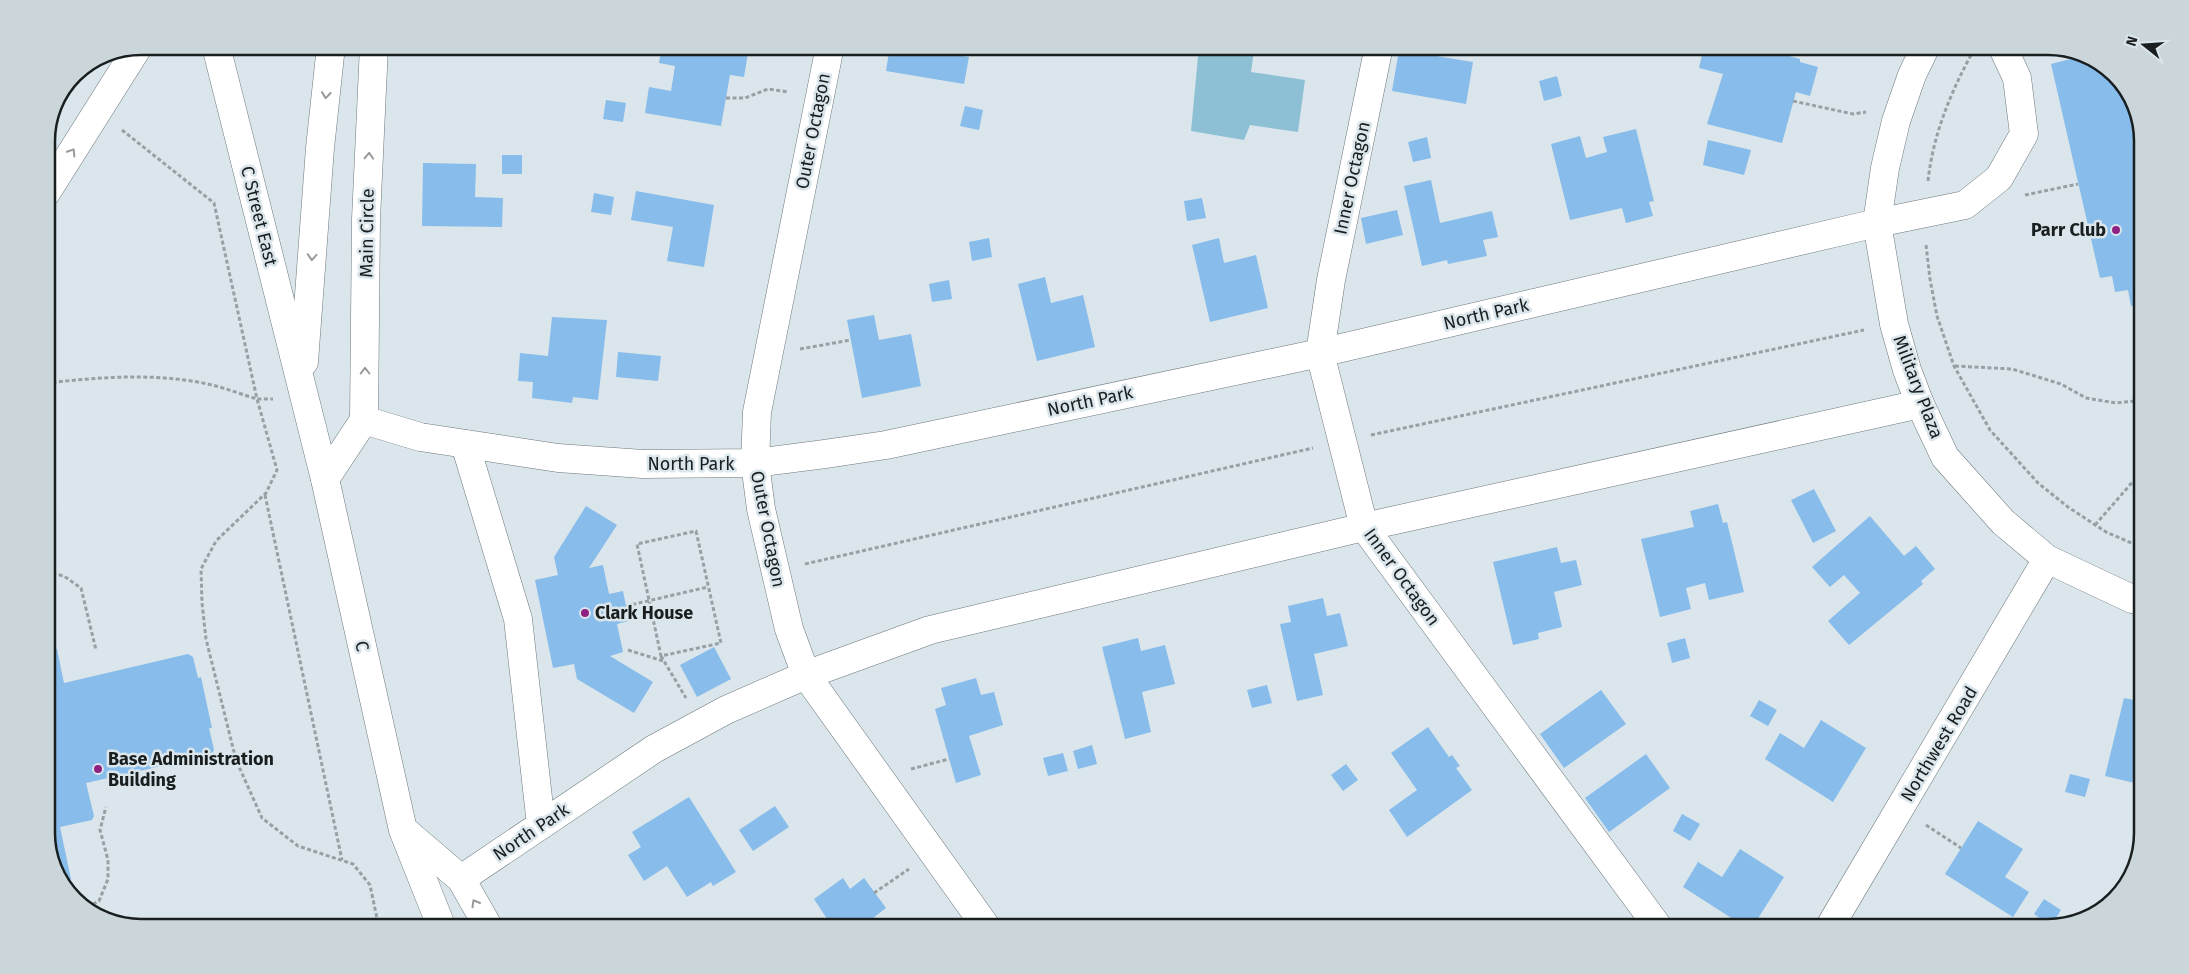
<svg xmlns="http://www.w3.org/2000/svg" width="2189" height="974" font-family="'Fira Sans',sans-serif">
<rect width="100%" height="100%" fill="#dae6eb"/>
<!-- green -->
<polygon fill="#8ec0d5" points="1199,46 1219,46 1254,51 1251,72 1305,80 1298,132 1250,125 1244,140 1191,131"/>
<!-- building -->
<g fill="#88bceb">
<polygon points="662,46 749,47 744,77 730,75 721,126 645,113 649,87 671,91 675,66 659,63"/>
<polygon points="890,46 944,46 943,53 969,57 964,84 886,71"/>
<polygon points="1704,46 1744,46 1759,50 1760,48 1800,59 1800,62 1818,67 1810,96 1796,92 1782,143 1707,124 1723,74 1699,68"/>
<polygon points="1399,50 1473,62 1466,104 1392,91"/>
<polygon points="2086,55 2127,88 2143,135 2143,310 2141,305 2131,306 2128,290 2115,292 2112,276 2100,278 2051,64"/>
<polygon points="1557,76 1562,96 1544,101 1539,81"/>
<polygon points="606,100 626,103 623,122 603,119"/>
<polygon points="965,106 983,110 979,130 960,126"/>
<polygon points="1636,129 1654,201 1649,202 1653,216 1626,223 1622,208 1570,220 1551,144 1580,136 1586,158 1607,152 1603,137"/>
<polygon points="1427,137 1431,158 1413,162 1408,142"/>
<polygon points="1708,140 1751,150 1744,175 1703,165"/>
<rect x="502" y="155" width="20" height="19"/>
<polygon points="423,163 476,164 475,197 503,198 502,227 422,226"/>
<polygon points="1431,180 1440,223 1492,211 1498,237 1483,240 1487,256 1448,264 1447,260 1422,266 1404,186"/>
<polygon points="636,191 714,205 704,267 667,261 673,227 631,220"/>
<polygon points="594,193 614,197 611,215 591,212"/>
<polygon points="1202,198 1206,218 1187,221 1184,201"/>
<polygon points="1397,210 1403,235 1366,244 1361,218"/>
<polygon points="989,238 992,257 972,261 969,242"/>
<polygon points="1219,238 1224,263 1256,255 1268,308 1210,322 1192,245"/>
<polygon points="1045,277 1051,303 1083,295 1095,347 1037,361 1018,284"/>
<polygon points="949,280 952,299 932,302 929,284"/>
<polygon points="874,315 879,340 911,334 921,386 862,398 847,320"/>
<polygon points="552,317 607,320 598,400 573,397 572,403 532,398 533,382 518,381 520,353 548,356"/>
<polygon points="618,352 661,356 658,381 616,377"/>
<polygon points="1814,489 1836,531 1813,543 1791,500"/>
<polygon points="1718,504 1723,523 1727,522 1744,592 1709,600 1705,583 1686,588 1691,609 1660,617 1641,539 1694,527 1690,511"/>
<polygon points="586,506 617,525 589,568 603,565 609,594 623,591 629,621 617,624 623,652 610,656 653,682 634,713 577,679 574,664 553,668 535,580 558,575 554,557"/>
<polygon points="1870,516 1904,556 1916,546 1935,569 1921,581 1923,584 1849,645 1828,621 1860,593 1844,575 1830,587 1812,567"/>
<polygon points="1557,547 1561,563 1576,560 1582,585 1554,592 1562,627 1538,633 1539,639 1513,645 1493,562"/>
<polygon points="1323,598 1327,616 1340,613 1348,646 1314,654 1323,695 1297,701 1280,624 1291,622 1288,606"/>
<polygon points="1138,638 1141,651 1165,645 1175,684 1142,692 1151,732 1125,739 1102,647"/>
<polygon points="1685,638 1690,658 1672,663 1667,643"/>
<polygon points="51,647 57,649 64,683 188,654 193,657 198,678 201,677 212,728 209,728 214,750 211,755 86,783 94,816 92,820 60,827 71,879 69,883 64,885 46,839 46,648"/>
<polygon points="714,647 731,679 697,697 680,665"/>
<polygon points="976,678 981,695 994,692 1003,725 969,736 981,775 956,783 935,709 946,705 941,688"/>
<polygon points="1267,685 1272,703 1252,708 1247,690"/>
<polygon points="1601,690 1626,724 1564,768 1540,734"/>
<polygon points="2124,698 2143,702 2143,785 2105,776"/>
<polygon points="1759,700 1777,710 1768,726 1750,716"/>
<polygon points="1821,720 1866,748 1833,802 1765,759 1780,733 1804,748"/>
<polygon points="1428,727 1449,757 1452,755 1460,766 1456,768 1472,790 1407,837 1389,810 1417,790 1391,753"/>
<polygon points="1092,745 1097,764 1078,769 1073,751"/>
<polygon points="1063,753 1068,771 1048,776 1043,758"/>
<polygon points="1646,754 1670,788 1609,832 1585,798"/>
<polygon points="1346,764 1358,780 1343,791 1331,775"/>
<polygon points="2070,774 2090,779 2085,797 2065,792"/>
<polygon points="689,797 736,872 713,886 711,882 687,897 667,866 644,881 628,855 641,847 632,832"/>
<polygon points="775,806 789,827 753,851 739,830"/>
<polygon points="1682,814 1700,824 1690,841 1673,831"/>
<polygon points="1978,821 2023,849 2005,877 2029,892 2013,917 1945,874"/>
<polygon points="1740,849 1784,877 1752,928 1747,928 1683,887 1698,862 1722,877"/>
<polygon points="843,878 850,889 864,878 886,908 873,918 880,928 833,928 814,899"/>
<polygon points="2044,899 2061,910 2051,926 2034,914"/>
</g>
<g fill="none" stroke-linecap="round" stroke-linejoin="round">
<defs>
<g id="minor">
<polyline points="216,46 325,479 403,830 442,928"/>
<polyline points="830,46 757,412 755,463 761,509 789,629 806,675 987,928"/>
<polyline points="1379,46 1331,280 1320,353 1364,527 1659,928"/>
<polyline points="1926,46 1912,75 1896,121 1885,168 1877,223 1894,324 1907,370 1920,404 1945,457 2003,522 2047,559 2132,599 2143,601"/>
<polyline points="46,193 138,47"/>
<polyline points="304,362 320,148 331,46"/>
<polyline points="364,420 366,219 374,46"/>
<polyline points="465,444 518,619 541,825"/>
<polyline points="325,479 364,420 420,437 558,458 643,464 755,463 825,454 886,445 1320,353 1877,223 1965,205 1999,178 2024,134 2017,78 2002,46"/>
<polyline points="406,832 461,879 489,928"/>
<polyline points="461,879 654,749 726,710 806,675 930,630 1364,527 1920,404"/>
<polyline points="1829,928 2047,559"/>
</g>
</defs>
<!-- minor casing -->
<use href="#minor" stroke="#6e787d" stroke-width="29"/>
<!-- path -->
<g stroke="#97a1a5" stroke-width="3" stroke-dasharray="4 2.5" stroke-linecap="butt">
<polyline points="860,50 889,55"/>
<polyline points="726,98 745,98 768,89 789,92"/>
<polyline points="1793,101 1853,114 1866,112"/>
<polyline points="122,130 214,203 257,399 273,399"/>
<path d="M1928 181C1933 135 1950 94 1972 53"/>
<polyline points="2025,195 2078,184"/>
<polyline points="1926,245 1930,279 1937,316 1954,366 1990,430 2038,483 2068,507 2106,532 2143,548"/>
<polyline points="2136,305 2143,331"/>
<polyline points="800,349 851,340"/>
<polyline points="1955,366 2012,369 2061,384 2086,398 2116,403 2143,400"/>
<path d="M46 383C102 377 161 372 216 386 230 390 244 395 257 399L277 470 266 493 216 541 201 569 202 603 206 639 236 760 262 818 298 846 353 864 370 885 379 928"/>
<polyline points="1371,435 1864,330"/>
<polyline points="265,495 342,860"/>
<polyline points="2095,525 2143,470"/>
<polygon points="696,531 721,643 661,656 637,544"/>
<polyline points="805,564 1313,448"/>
<polyline points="46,572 64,576 81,588 96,650"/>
<polyline points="626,606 708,587"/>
<polyline points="628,650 663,661"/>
<polyline points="661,656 686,698"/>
<polyline points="911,769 949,759"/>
<polyline points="1926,825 1961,848"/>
<polyline points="874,893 909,869"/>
<polyline points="87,907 99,901 108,879 108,860 100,830 106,807"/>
</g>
<!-- minor -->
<use href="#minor" stroke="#fff" stroke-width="28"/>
</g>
<!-- one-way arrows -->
<defs><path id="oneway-chevron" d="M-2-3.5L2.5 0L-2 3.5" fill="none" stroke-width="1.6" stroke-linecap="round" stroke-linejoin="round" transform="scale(1.25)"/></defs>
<g stroke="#989a9a">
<use href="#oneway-chevron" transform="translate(326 95) rotate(96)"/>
<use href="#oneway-chevron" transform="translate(72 152) rotate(-58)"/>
<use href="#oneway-chevron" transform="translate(369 156) rotate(-87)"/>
<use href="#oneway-chevron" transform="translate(312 257) rotate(94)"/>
<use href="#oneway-chevron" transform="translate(365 371) rotate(-90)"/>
<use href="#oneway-chevron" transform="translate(475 903) rotate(-120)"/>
</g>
<!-- markers -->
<g fill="#8f2183" stroke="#dae6eb" stroke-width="2">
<circle cx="2116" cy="230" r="5"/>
<circle cx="585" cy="613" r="5"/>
<circle cx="98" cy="769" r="5"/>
</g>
<g text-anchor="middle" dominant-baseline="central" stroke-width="5" stroke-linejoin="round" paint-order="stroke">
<!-- street labels -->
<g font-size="18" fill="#191e1f" stroke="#dae6eb">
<text transform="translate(813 131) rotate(-79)">Outer Octagon</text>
<text transform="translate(1352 178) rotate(-78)">Inner Octagon</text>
<text transform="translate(259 216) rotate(76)">C Street East</text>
<text transform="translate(367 233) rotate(-89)">Main Circle</text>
<text transform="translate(1486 314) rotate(-13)">North Park</text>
<text transform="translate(1918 387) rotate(69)">Military Plaza</text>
<text transform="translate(1090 401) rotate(-12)">North Park</text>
<text x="691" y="464">North Park</text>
<text transform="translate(768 529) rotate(79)">Outer Octagon</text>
<text transform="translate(1402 577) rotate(54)">Inner Octagon</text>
<text transform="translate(362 646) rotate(77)">C</text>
<text transform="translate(1939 744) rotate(-59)">Northwest Road</text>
<text transform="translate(531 832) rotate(-34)">North Park</text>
</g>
<!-- poi labels -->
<g font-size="18" font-weight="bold" fill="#191e1f" stroke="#dae6eb" text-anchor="start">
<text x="2106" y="230" text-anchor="end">Parr Club</text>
<text x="595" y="613">Clark House</text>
<text x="108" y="759">Base Administration<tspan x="108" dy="21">Building</tspan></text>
</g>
</g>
<!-- crop -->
<path d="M0 0H2189V974H0ZM141 55H2048A86 86 0 0 1 2134 141V833A86 86 0 0 1 2048 919H141A86 86 0 0 1 55 833V141A86 86 0 0 1 141 55Z" fill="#cbd6db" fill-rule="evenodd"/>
<path fill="none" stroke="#191e1f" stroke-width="2.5" d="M141 55H2048A86 86 0 0 1 2134 141V833A86 86 0 0 1 2048 919H141A86 86 0 0 1 55 833V141A86 86 0 0 1 141 55Z"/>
<!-- north arrow -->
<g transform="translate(2144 45) rotate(287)" stroke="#dae6eb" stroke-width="4" paint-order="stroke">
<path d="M0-4L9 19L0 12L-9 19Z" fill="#191e1f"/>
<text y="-8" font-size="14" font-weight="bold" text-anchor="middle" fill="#191e1f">N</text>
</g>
</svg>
